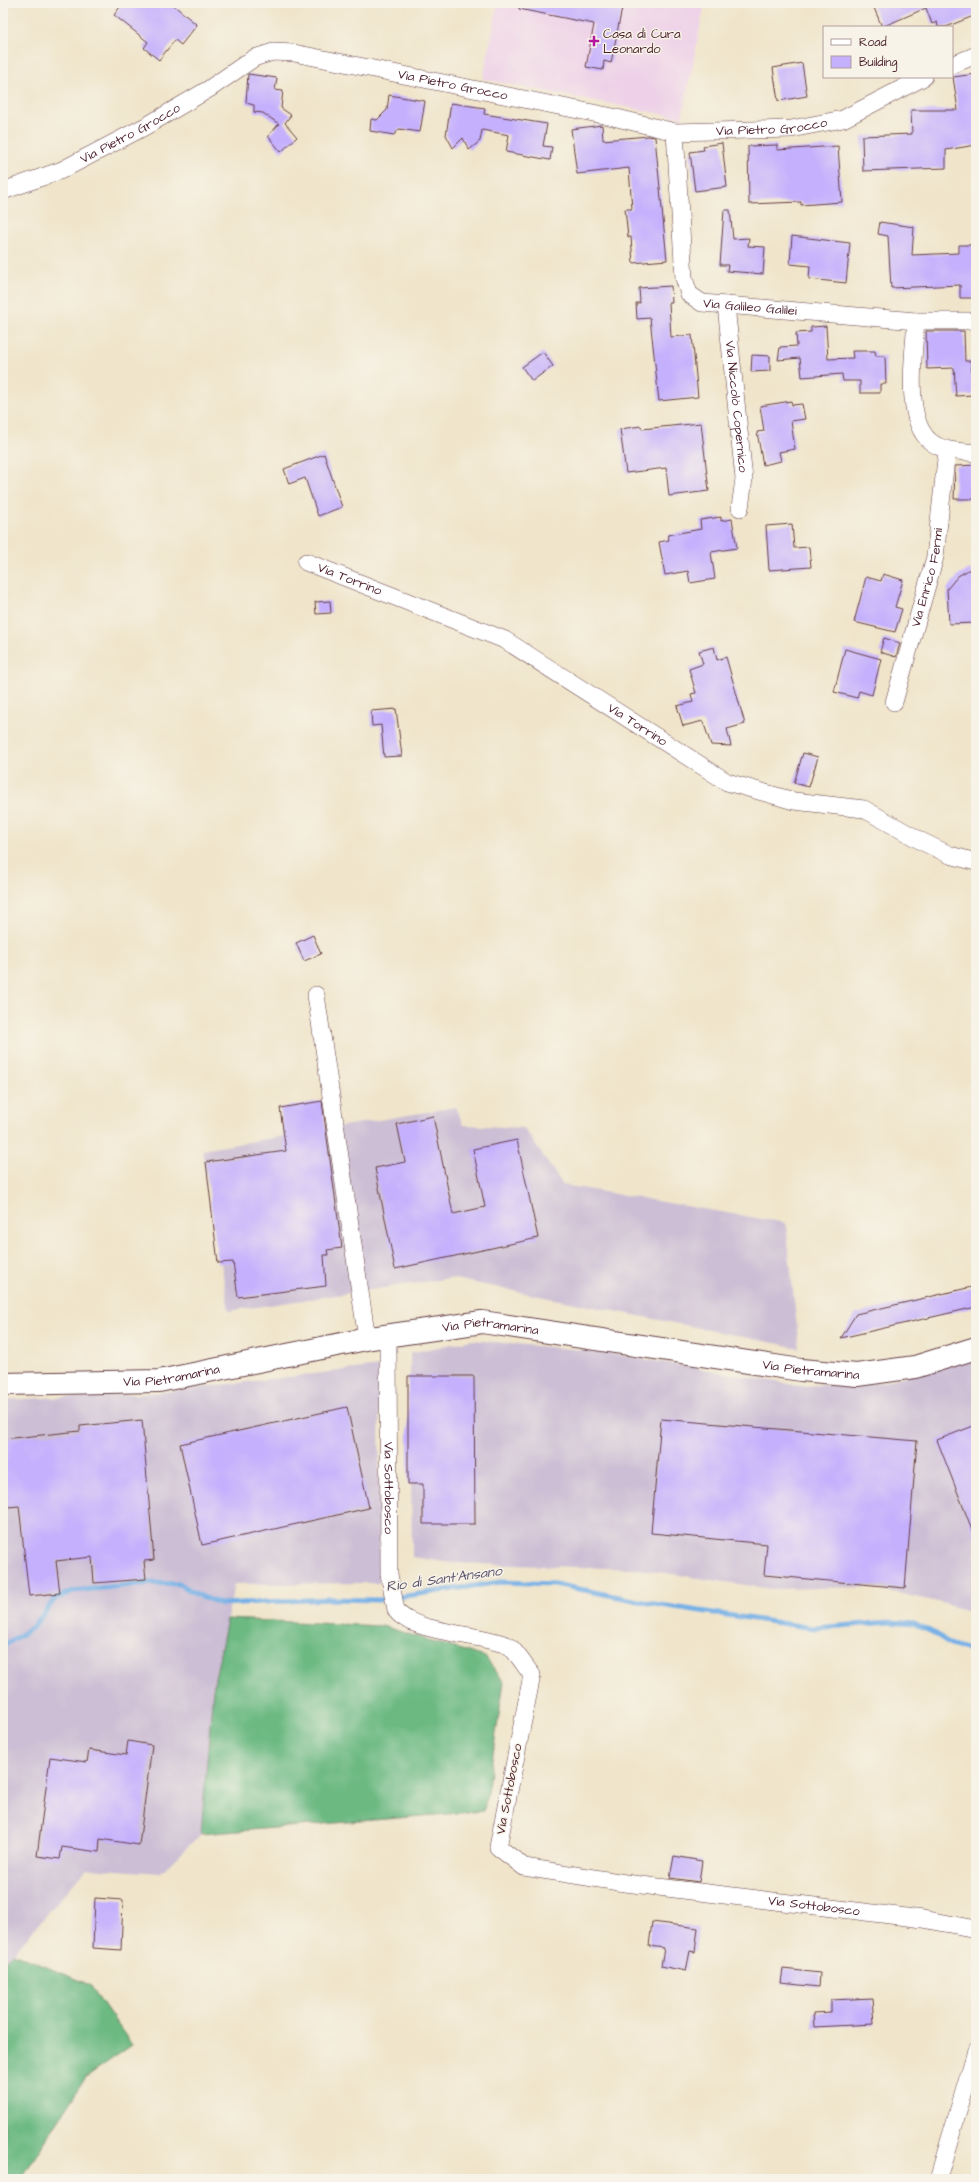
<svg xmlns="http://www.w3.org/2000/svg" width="979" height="2182" font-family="'Architects Daughter',sans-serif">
<rect width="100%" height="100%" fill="#f7f3e8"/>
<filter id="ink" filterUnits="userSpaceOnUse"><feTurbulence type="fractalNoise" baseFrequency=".025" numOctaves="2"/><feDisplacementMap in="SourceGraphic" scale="8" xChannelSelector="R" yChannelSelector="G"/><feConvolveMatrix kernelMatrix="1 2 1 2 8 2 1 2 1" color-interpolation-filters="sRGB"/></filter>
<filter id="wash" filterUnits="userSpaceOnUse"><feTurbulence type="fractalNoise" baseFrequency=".012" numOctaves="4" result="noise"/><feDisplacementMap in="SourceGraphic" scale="16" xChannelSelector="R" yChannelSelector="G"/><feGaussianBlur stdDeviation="0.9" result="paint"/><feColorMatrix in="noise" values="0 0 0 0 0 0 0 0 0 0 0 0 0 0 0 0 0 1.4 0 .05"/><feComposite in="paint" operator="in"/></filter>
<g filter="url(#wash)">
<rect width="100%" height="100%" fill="#f0e5cb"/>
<!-- built -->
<polygon fill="#eed0e8" points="498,3 705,3 682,118 483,79"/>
<!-- industrial -->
<g fill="#ccbed4">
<polygon points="456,1107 463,1125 524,1128 563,1185 786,1223 799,1348 450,1278 229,1311 202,1150"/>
<polygon points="471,1340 604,1352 800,1386 878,1383 976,1358 976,1613 934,1601 868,1587 772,1589 639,1569 451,1563 412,1557 410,1353"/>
<polygon points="379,1366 380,1583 234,1584 213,1689 201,1834 160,1873 87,1868 3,1965 3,1400 155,1393"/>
</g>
<!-- forest -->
<g fill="#6cb982" stroke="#5b6c56">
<polygon points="227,1619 382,1626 485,1657 504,1682 484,1811 201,1834 213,1689"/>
<polygon points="13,1953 90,1985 132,2045 86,2077 21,2179 3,2179 3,1965"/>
</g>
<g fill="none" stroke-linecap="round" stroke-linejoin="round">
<!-- stream -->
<polyline stroke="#76b0e6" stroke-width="5" points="3,1646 33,1627 55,1599 73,1591 150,1583 180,1584 198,1595 221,1604 329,1599 379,1600 501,1582 554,1584 654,1604 813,1628 891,1622 914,1624 932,1632 952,1645 976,1652"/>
</g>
<g id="blocks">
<!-- building -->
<g fill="#c5b0fd">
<polygon points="123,3 171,3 197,25 181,45 175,40 159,60 144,48 148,42 114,15"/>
<polygon points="520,3 623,3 611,63 604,61 603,70 586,67 594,24 519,9"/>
<polygon points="872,3 976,3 976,15 946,27 938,27 937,22 932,24 926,8 882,27"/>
<polygon points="802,63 807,96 778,101 773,68"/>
<polygon points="248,74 277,78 275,90 283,91 281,108 291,115 285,123 297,137 281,152 268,136 279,124 263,113 254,112 254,105 246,103"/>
<polygon points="976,74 976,145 946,150 946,168 863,171 862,136 912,134 911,110 958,110 953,77"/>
<polygon points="389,95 425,101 420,132 399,129 394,135 370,131 371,119 377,120 387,110"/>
<polygon points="451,103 485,108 484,114 547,124 543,146 552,147 550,160 506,152 509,135 482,130 480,141 469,150 463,138 453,148 446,135"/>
<polygon points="602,125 603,140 648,136 655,137 667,260 633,263 631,237 628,237 625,209 632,209 629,168 577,174 571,129"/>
<polygon points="722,143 727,187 695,191 690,152 704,150 703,146"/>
<polygon points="777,145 777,150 838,146 842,202 801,205 801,202 749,204 748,146"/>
<polygon points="724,210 730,210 733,239 749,238 748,246 765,247 763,274 727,271 728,265 720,265"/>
<polygon points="880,222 914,227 912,255 959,253 959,245 976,245 976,298 960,298 960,285 891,288 888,236 878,234"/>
<polygon points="792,236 850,243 846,283 809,279 810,266 790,264"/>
<polygon points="671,286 672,303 669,303 671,337 692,335 698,397 659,401 650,318 637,319 636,303 640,303 639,288"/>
<polygon points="826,326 828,359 853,358 852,351 875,351 876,356 885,356 886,384 880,384 880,393 860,393 860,381 843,381 842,374 802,377 800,358 778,360 780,347 797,346 796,333 811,332 811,327"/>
<polygon points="926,331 964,331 965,361 971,361 973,395 956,396 954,368 927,369"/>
<polygon points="543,352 553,366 532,381 522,367"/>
<polygon points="752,355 770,356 770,371 751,372"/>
<polygon points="791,401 792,405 802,404 805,419 791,421 795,449 779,452 781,461 763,465 757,432 764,431 760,406"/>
<polygon points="701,423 709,491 669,496 666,468 626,473 620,429 641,426 642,429"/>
<polygon points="324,454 342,507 318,516 305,478 289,484 284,469"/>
<polygon points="976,465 976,499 954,499 955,466"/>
<polygon points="721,517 721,521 732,519 737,548 711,552 715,579 690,583 688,571 665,575 659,542 669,540 668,535 701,529 700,520"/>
<polygon points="792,524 794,548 809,547 811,567 769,570 766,526"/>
<polygon points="970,569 976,585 976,623 949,624 947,589 958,576"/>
<polygon points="883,574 903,580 895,607 902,609 895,632 854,622 866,577 881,581"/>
<polygon points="330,601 331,613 316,614 315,602"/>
<polygon points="884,638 900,643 896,657 880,652"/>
<polygon points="714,647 717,660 726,657 745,724 727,729 731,746 711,745 703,721 683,726 677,706 693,702 691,694 696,693 689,669 703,664 699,651"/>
<polygon points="845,649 881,659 872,695 859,691 857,698 834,692"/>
<polygon points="396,709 402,756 384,757 381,725 372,726 371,711"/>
<polygon points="803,753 818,757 809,787 794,783"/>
<polygon points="313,935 321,954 304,961 296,943"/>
<polygon points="322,1101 342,1248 327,1250 328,1255 324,1255 326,1286 238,1297 233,1262 218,1263 206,1162 286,1151 280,1108"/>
<polygon points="433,1116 453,1214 485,1207 473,1149 517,1140 538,1238 395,1269 375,1168 405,1162 397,1124"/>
<polygon points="976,1286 976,1307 841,1338 856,1314"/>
<polygon points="408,1376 474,1376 475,1524 423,1524 423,1484 408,1484"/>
<polygon points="347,1407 369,1508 202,1545 180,1444"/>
<polygon points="661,1419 917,1441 905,1588 764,1575 767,1544 651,1533"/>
<polygon points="142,1420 154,1560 144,1561 146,1579 94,1583 92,1557 56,1561 60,1593 29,1596 19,1506 8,1507 3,1465 3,1439 80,1431 80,1426"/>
<polygon points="976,1425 976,1537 975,1537 937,1440"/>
<polygon points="128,1741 152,1745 139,1845 100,1839 99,1852 62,1847 60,1859 37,1856 50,1757 87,1762 89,1750 126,1755"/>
<polygon points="674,1856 702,1861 699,1882 670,1878"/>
<polygon points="95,1898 123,1900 121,1950 93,1948"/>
<polygon points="652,1922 698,1928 695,1952 690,1951 686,1971 661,1966 664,1948 649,1946"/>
<polygon points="783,1969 820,1973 819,1987 781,1983"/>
<polygon points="872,1998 874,2024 814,2027 813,2013 831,2012 831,2000"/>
</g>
</g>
</g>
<g filter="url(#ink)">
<use href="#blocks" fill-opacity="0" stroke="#633d43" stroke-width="1"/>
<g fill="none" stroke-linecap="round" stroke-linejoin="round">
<defs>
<g id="minor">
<polyline points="952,65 976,55"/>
<path id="s1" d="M675 132 684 278 689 294 702 303 916 321H976"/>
<path id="s2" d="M3 191 62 170 146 126 209 89 254 58 273 52 294 53 613 117 675 132 791 129 843 119 924 77"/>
<path id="s3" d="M726 305 744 479 740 508"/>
<path d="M916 321C914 353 903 420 931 442 944 452 961 451 976 453"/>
<path id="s4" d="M306 562 505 640 727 782 794 801 864 809 921 841 950 855 976 862"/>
<path id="s5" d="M894 702 935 557 947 450"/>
<polyline points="316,995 367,1339"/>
<path id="s6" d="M388 1336 389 1574 396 1610C410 1633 484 1634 509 1646 515 1650 527 1669 532 1675L498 1847 524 1867 625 1883 923 1919 976 1929"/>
<polyline points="938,2179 976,2051"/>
</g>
<g id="major">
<path id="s7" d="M3 1384 159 1381 371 1338 482 1322 801 1370 857 1375 915 1367 976 1348"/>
</g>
</defs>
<!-- minor casing -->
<use href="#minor" stroke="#633d43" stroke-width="18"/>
<!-- major casing -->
<use href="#major" stroke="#633d43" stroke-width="24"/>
<!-- minor -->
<use href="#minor" stroke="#fff" stroke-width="17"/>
<!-- major -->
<use href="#major" stroke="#fff" stroke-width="22"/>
</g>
</g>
<!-- markers -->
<path fill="#b5179e" stroke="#f7f3e8" stroke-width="1.5" d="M592 35h4v4h4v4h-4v4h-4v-4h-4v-4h4z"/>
<g text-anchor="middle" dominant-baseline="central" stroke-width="3" stroke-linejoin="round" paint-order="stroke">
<!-- poi labels -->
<g font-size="13" fill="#4a1f2b" stroke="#f7f3e8" text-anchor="start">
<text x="603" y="34">Casa di Cura<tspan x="603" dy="15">Leonardo</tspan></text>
</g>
<!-- street labels -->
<g font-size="13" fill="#4a1f2b" stroke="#f7f3e8">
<text stroke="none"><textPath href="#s2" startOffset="488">Via Pietro Grocco</textPath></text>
<text stroke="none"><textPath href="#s2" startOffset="812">Via Pietro Grocco</textPath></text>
<text stroke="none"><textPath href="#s2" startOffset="140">Via Pietro Grocco</textPath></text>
<text stroke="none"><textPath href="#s1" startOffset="227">Via Galileo Galilei</textPath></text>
<text stroke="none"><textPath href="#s3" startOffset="102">Via Niccolò Copernico</textPath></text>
<text stroke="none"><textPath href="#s5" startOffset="129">Via Enrico Fermi</textPath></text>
<text stroke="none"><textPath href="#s4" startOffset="47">Via Torrino</textPath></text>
<text stroke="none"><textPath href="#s4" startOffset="371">Via Torrino</textPath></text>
<text stroke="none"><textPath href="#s7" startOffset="493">Via Pietramarina</textPath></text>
<text stroke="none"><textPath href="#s7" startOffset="817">Via Pietramarina</textPath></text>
<text stroke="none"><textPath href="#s7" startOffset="169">Via Pietramarina</textPath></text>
<text stroke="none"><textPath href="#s6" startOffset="152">Via Sottobosco</textPath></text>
<text transform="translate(509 1789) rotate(-79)">Via Sottobosco</text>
<text stroke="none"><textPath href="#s6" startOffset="933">Via Sottobosco</textPath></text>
</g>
<!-- water labels -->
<g font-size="14" font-style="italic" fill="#59526c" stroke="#f7f3e8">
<text transform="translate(444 1579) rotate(-8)">Rio di Sant'Ansano</text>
</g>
</g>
<!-- margin -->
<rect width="979" height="2182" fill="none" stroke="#f7f3e8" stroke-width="16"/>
<!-- legend -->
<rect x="823" y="26" width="130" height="52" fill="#f7f3e8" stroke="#b29e9c"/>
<rect x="831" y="39" width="20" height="6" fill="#ffffff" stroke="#b29e9c"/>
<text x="859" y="46" font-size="12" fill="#4a1f2b">Road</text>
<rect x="831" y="56" width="20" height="12" fill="#c5b0fd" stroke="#b29e9c"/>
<text x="859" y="66" font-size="12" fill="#4a1f2b">Building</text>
</svg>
